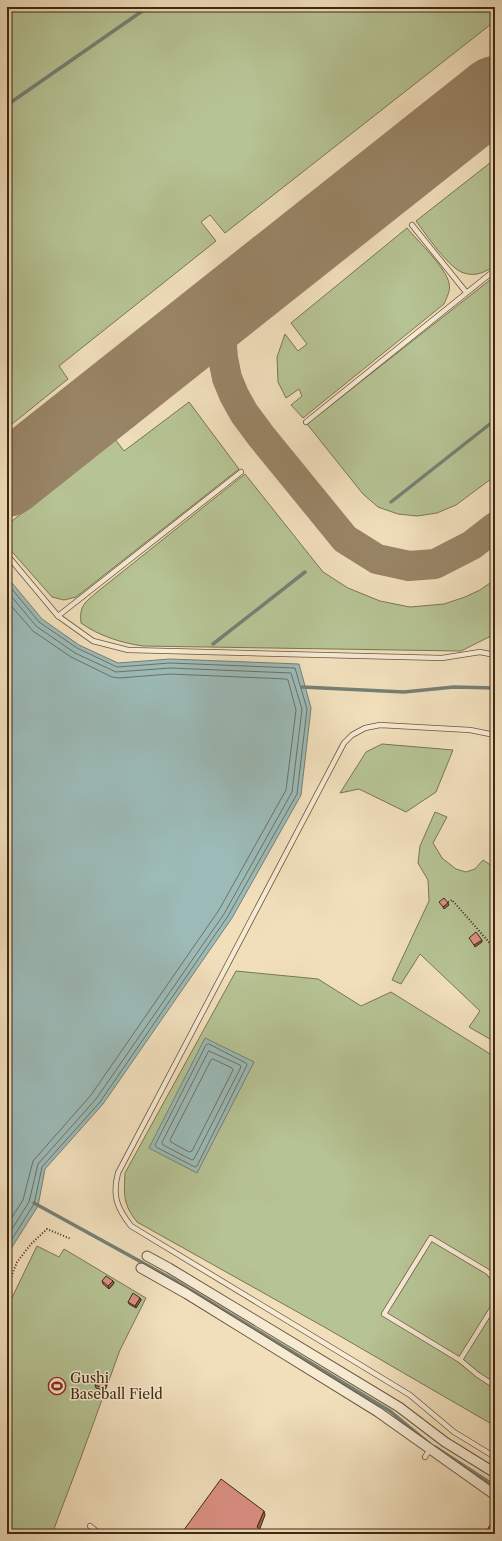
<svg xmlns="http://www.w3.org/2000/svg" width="502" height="1541" font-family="'Libre Caslon Text',serif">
<rect width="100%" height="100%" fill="#f1dfbc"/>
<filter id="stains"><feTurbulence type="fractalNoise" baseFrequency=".005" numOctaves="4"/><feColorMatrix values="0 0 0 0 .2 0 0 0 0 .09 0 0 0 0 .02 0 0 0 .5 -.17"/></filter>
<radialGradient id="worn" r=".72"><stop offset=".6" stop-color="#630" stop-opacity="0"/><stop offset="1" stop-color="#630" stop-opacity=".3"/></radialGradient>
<!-- green -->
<g fill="#b6c394" stroke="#7a7652">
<polygon points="15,7 495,7 495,21 225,233 210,215 201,222 216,241 59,366 68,379 7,428 7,13"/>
<path d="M495 159V265C486 272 476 277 464 273 450 270 425 233 416 221Z"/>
<path d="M407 228C418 241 446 268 449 283 451 290 447 297 444 304L303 418 291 405 302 396 299 389 286 398 278 382 277 357 285 334 298 351 307 344 291 323Z"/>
<polygon points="495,276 495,476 456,505 437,513 417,516 398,514 378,507 363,494 307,424"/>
<polygon points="189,402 239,469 76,597 64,600 52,597 7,546 7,525 115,439 124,451"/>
<path d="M245 474 323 572 348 588 380 601 410 607 444 604 465 597 480 590 490 583 495 586V634L461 651 143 646C122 643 99 636 81 623 79 605 85 603 97 592Z"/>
<polygon points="382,744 453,750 436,792 406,812 359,789 340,793 366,752"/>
<polygon points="435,812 447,817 433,843 442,858 456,869 466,872 475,869 483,860 495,868 495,1042 469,1027 480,1011 420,954 401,984 392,980 429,901 428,880 418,863 420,846"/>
<path d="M236 971 318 979 361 1006 391 992 495 1057V1426L326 1328 137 1222C123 1204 124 1196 125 1173Z"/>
<polygon points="37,1246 59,1257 64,1249 146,1298 120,1350 80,1460 52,1534 7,1534 7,1308"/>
</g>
<!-- water -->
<g fill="#9cbbb8" stroke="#768075">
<polygon points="7,577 42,619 79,645 118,663 170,659 299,664 311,708 301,795 232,918 103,1104 45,1169 38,1206 7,1255"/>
<polygon points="205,1038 254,1062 197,1173 149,1148"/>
</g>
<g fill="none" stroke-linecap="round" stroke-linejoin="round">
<!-- shore -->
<g stroke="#6d7264" stroke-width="1">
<polyline points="7,583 39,622 77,648 117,667 170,663 295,668 307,709 297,794 228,916 100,1102 42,1167 34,1204 7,1247"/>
<polyline points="7,591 36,626 75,653 116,672 170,668 291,673 302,709 292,792 224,914 96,1099 38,1164 29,1202 7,1237"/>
<polyline points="7,601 33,631 71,657 112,677 119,678 170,674 286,679 288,680 296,710 286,790 219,910 91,1095 33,1161 23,1200 7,1225"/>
<polygon points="209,1044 246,1063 247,1065 197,1166 195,1167 156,1147 155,1145 206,1045"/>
<polygon points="209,1051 240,1065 241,1067 194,1159 192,1160 163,1145 162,1143"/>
<polygon points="213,1059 232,1068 233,1070 192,1151 189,1152 171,1142 170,1140 211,1060"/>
</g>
<!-- stream -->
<g stroke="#768075" stroke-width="3.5">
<polyline points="7,105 148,7"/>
<polyline points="391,502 495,420"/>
<polyline points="213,644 305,572"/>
<polyline points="302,687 404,692 454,687 495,688"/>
<polyline points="34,1203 174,1280 390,1411 430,1444"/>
<polyline points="435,1447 495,1486"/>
</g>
<!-- taxiway -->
<polyline stroke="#988466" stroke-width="30" points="219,312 223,358 227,378 234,395 244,413 261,436 345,539 377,559 409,566 435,564 472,545 495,527"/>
<!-- runway -->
<polyline stroke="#988466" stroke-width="74" points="7,480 495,93"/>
<defs>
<g id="lane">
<polyline points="412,225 466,292"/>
<polyline points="306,422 495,270"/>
<polyline points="7,555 58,616 93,641 128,650 442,658 480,652 495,655"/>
<polyline points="58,616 241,472"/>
<path d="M495 735 470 730 380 725 365 728 352 735 344 743 118 1173C112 1196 117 1208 131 1226L410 1395 454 1432 495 1457"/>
<polyline points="495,1280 488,1272 431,1238 384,1314 460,1360 478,1375 495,1386"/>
<polyline points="460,1360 495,1304"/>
<polyline points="425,1457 430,1449"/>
<polyline points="90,1526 100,1534"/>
</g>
<g id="street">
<polyline points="147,1256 169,1268 399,1407 445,1442 495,1473"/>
<polyline points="141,1268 187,1294 378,1412 495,1495"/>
</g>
</defs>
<!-- lane casing -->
<use href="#lane" stroke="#6b563c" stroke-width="6"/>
<!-- street casing -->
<use href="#street" stroke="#6b563c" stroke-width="11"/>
<!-- path -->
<g stroke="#3e2811" stroke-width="2" stroke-dasharray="1 2" stroke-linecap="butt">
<polyline points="448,902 452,900 495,949"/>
<polyline points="7,1288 17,1262 31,1244 47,1229 71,1239"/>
</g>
<!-- lane -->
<use href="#lane" stroke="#f6ead3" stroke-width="4.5"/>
<!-- street -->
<use href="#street" stroke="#f6ead3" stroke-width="9"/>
</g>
<!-- wall -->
<g fill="#bc7c71" stroke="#3e2811">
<polygon points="102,1281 113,1281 114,1283 109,1289 103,1284"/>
<polygon points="140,1298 141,1300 136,1308 129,1304 128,1302"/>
<polygon points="107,1379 108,1381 105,1390 96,1388 95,1385"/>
</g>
<!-- shaded-wall -->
<g fill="#99655c" stroke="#3e2811">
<polygon points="448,903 449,905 444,909 443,907"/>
<polygon points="482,940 482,942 475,947 474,945"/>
<polygon points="113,1281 114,1283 109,1289 108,1286"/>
<polygon points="140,1298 141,1300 136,1308 135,1306"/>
<polygon points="107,1379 108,1381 105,1390 104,1388"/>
<polygon points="264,1511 265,1515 259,1531 257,1527"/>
</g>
<!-- building -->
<g fill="#db9083" stroke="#3e2811">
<polygon points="444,898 448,903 443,907 439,902"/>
<polygon points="476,932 482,940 474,945 469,938"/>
<polygon points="106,1276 113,1281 108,1286 102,1281"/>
<polygon points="133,1293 140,1298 135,1306 128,1302"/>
<polygon points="100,1375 107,1379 104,1388 95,1385"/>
<polygon points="221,1479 264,1511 257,1527 267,1534 181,1534"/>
<polygon points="495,1516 495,1534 485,1534"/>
</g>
<!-- icons -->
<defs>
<symbol id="stadium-ring" viewBox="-11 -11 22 22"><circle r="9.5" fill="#f6ead3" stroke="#8f2418" stroke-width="1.5"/><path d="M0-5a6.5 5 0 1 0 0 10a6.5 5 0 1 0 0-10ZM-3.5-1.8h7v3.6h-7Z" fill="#8f2418"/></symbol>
</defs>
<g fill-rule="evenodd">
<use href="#stadium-ring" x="47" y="1376" width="20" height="20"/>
</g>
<g text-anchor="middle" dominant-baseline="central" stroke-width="3" stroke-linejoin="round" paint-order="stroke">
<!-- poi labels -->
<g font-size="14" fill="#3e2811" stroke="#f6ead3" text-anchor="start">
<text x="70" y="1378">Gushi<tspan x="70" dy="16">Baseball Field</tspan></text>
</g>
</g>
<!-- margin -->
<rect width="502" height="1541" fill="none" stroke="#f1dfbc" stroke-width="24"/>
<rect x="8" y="8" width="486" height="1525" fill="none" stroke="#3e2811" stroke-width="2"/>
<rect x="12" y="12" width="478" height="1517" fill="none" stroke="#3e2811"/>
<rect width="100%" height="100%" filter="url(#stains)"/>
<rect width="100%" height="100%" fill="url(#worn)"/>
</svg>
